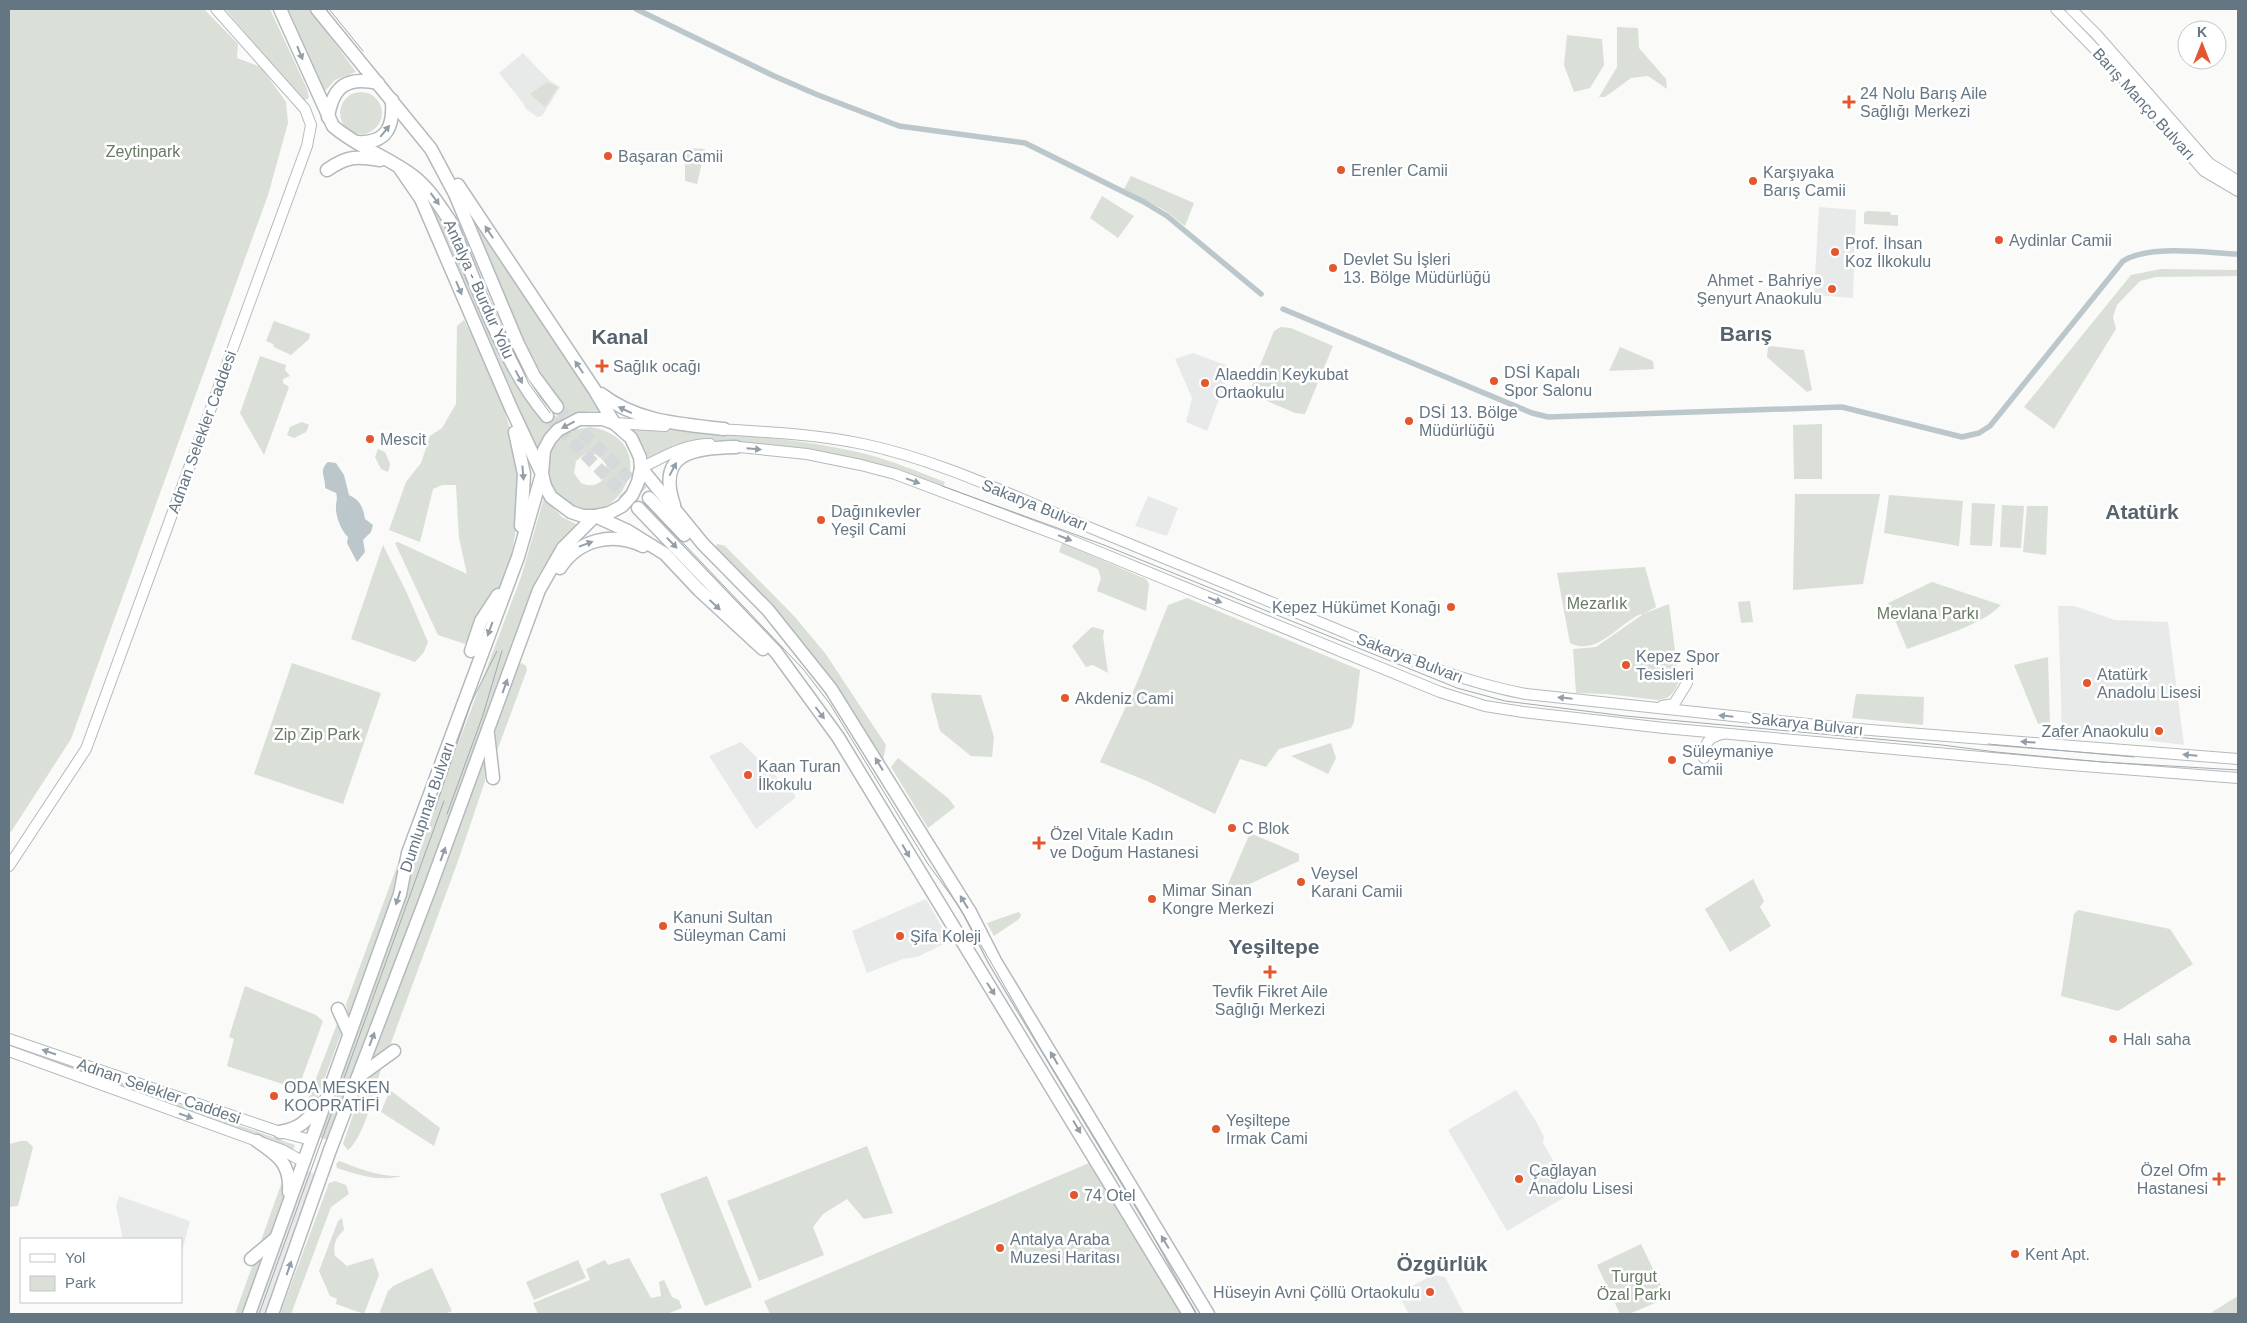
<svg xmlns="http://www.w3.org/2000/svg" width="2247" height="1323" font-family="Helvetica,sans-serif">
<rect width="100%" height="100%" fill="#fafaf8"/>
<!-- built -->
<g fill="#e8e9e9">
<polygon points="523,53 549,80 560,87 542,116 537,117 526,109 523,103 499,73"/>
<polygon points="1819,207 1856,210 1853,298 1814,295"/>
<polygon points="1193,353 1231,367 1207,431 1186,422 1192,398 1175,359"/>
<polygon points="1148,496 1178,508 1167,536 1135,526"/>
<polygon points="2058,606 2074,606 2115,620 2168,622 2184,745 2105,735 2062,733"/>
<polygon points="741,742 795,795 795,798 756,829 709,756"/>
<polygon points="926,899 950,941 917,957 903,959 867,973 852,931"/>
<polygon points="1516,1090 1536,1121 1544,1137 1543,1143 1572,1193 1507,1231 1448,1130"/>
<polygon points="306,1170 317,1175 268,1314 253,1314"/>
<polygon points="119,1196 190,1221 182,1251 181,1239 123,1239 116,1206"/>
<polygon points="1433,1275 1445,1277 1464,1314 1409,1314 1402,1301 1409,1297 1406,1289"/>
</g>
<!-- green -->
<g fill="#dadfd7" fill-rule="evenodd">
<polygon points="9,9 204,9 238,44 237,58 261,67 286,102 288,123 268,195 71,739 9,835"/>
<polygon points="225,9 270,9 307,89 309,98 303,101"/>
<polygon points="288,9 310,9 356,72 335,80 325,91"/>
<polygon points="1617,27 1638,28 1639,48 1666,79 1667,89 1648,76 1631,78 1605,97 1599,97 1617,67"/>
<polygon points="1567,35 1602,39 1604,65 1590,88 1574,92 1564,65"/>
<polygon points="547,82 558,87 545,107 530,94"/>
<circle cx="361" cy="113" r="21"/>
<polygon points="685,148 705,149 697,184 685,181"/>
<polygon points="1131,176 1194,203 1185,226 1164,210 1124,189"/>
<path d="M425 192 438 210 524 394 549 425 566 407C520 351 493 282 470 214L556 341 600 411C575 409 545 426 538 451Z"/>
<polygon points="1102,196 1134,216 1118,238 1090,218"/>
<polygon points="1867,211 1890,212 1891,215 1898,215 1898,226 1864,224 1864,213"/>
<polygon points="2161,269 2238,270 2238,276 2156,277 2140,281 2117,305 2113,317 2116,329 2054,429 2024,407 2131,275"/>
<path d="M464 320C503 396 531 459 513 546 511 557 511 570 507 580 504 585 497 589 494 594 483 610 475 627 465 644L438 635 395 543 398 542 467 574 459 538 456 485H442L433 489 420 542 389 530 406 482 421 463 430 436 442 428 456 404 457 326Z"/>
<polygon points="274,321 310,334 309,339 291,355 274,347 273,344 266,341"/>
<polygon points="1281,327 1291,328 1333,346 1305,414 1295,413 1249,393 1274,331"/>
<polygon points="1768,346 1804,350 1812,390 1807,392 1767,357"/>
<polygon points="1620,347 1653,361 1654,369 1609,371"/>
<polygon points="260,356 286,365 285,370 290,376 283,379 283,383 289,387 264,455 240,413"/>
<polygon points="302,422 309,425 306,432 294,438 287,435 290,427"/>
<polygon points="1822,424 1822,479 1794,479 1793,425"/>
<path d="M590 427C674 440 609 554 555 492 543 479 546 453 559 440 567 431 579 429 590 427ZM586 453 598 455 606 464C609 480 596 490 581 483L574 473 576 461Z"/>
<path d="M631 428C708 432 791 436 866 454 893 461 919 472 945 482L942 489 843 456 719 440H693L674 445 649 460 645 449Z"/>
<polygon points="378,449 385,452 390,464 388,472 381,469 375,457"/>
<polygon points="1795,494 1880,494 1863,584 1793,590"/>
<polygon points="1889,495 1963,501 1959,546 1884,533"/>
<polygon points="544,498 562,517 580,526 553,552 538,576 330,1141 317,1136 400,916 403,892 426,829 521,577"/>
<polygon points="1972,503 1995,504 1992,546 1970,545"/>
<polygon points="2002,505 2024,506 2021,548 2000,547"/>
<polygon points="2027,506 2048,506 2046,555 2023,552"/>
<polygon points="1062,543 1146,579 1149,584 1146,611 1097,591 1101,578 1098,569 1059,552"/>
<path d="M718 544 725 546 794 616 825 653 886 745 883 761C872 743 861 724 849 706 810 649 762 597 715 546Z"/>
<polygon points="383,545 406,591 428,642 424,652 415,662 351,639"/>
<path d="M1645 567 1656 607 1643 614 1669 604 1679 681C1674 692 1671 699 1658 700L1606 694 1576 693 1573 649 1596 647 1642 615 1641 614C1619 623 1597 657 1570 643L1557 573Z"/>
<path d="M1932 582 2001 605C1981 626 1935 638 1907 649L1888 603Z"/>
<polygon points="1187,598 1360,670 1354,722 1351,728 1279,749 1266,767 1240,759 1215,814 1147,781 1100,762 1136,685 1168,605"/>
<polygon points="1750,601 1753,622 1741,623 1738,602"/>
<polygon points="1092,627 1104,630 1103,637 1108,673 1093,665 1086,667 1072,646"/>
<polygon points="2048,657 2050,723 2038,724 2014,665"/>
<polygon points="292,663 381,693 343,804 254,774"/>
<polygon points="522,663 526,666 527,670 494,759 492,735 518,665"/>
<polygon points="932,693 981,695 994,737 992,757 971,756 940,731 931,697"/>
<polygon points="1856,694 1924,697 1923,725 1852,718"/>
<polygon points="1331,743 1336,758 1328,774 1291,756"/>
<polygon points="484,754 485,781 458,861 388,1051 370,1065"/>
<polygon points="898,758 949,799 955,807 928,828 891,767"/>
<polygon points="1250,833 1299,854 1299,861 1230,893 1226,889"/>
<polygon points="406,842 408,849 394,886 392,903 348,1021 346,1004"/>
<polygon points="1753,879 1764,901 1760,907 1771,926 1730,952 1705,909"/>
<polygon points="2078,910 2170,929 2193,964 2118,1011 2061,996 2074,914"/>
<polygon points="1019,912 1021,915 1019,919 994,936 987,923"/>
<polygon points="245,986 316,1015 323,1021 298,1089 227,1066 234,1039 229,1037"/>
<polygon points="339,1019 342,1031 313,1110 300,1120"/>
<polygon points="9,1044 295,1145 293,1151 9,1048"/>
<path d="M382 1066C375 1087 365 1137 348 1150L343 1144 366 1077Z"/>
<polygon points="390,1090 440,1128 434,1146 381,1112"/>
<polygon points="21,1141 27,1141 33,1147 18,1206 9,1207 9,1144"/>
<polygon points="867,1146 893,1213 864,1219 847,1199 823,1214 813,1227 824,1255 759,1281 727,1201"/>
<polygon points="1096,1160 1188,1314 770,1314 764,1301"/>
<path d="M339 1161C360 1169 379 1177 402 1176 378 1182 359 1175 337 1168L336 1164Z"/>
<polygon points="707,1176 752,1287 705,1306 660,1194"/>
<polygon points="283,1179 286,1191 270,1239 258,1249"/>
<polygon points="335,1181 346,1185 349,1194 331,1207 291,1314 280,1314 329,1183"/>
<path d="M342 1218 344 1230C335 1239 333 1244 335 1256L347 1266 373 1258 379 1275 364 1314 336 1304 337 1299 330 1296 319 1271 338 1221Z"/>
<polygon points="1641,1244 1667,1298 1629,1314 1620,1314 1597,1265"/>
<polygon points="266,1250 243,1314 235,1314 254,1261"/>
<polygon points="629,1258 651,1298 661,1296 659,1282 664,1280 672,1297 679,1300 682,1308 667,1314 538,1314 533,1303 590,1280 586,1269 605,1260 608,1265"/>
<polygon points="578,1260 586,1278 534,1300 526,1282"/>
<polygon points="432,1268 452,1311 445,1314 379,1314 388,1291 393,1286"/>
<polygon points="2238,1296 2238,1314 2209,1314"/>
</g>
<!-- water -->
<path fill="#bbc7cb" d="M328 462 336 463 344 475 349 495C360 500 363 507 365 519L373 525 371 532 363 540 365 552 357 562 347 543 348 537C341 531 335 515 336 506 336 501 338 499 336 493L325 488C326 477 318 471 328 462Z"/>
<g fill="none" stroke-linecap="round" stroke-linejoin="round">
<!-- canal -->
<g stroke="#bbc7cb" stroke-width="5.5">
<polyline points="636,9 774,76 818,95 899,126 1025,143 1144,202 1167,216 1261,294"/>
<path d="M1283 309 1532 413 1548 417 1842 407 1962 437 1979 433 1990 426 2123 261C2149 244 2207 253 2238 254"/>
</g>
<!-- highway-tunnel -->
<g stroke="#d5d9db" stroke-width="12" stroke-dasharray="12 6" stroke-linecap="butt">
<polyline points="557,407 649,498"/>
<polyline points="547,416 638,508"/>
</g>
<defs>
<polyline id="secondary" points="9,866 86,749 307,146 311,125 305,109 216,9"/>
<g id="primary">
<polyline points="2056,9 2120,75 2204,171 2238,191"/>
<polyline points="2071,9 2097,35 2209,163 2238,181"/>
<polyline points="614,423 665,426"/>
<path d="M717 429C765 432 816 434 863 444 934 459 1002 491 1069 519 1148 552 1228 584 1307 617 1379 646 1450 680 1526 694L1845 728 2238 759"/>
<polyline points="729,446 807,454 861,465 895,474 1060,536 1440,692 1485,706 1523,712 1664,728 2058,764 2238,778"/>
<path d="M641 468C664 457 683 444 710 444"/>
<polyline points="1662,706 1674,704 1687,683"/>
<path d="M1704 758C1705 743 1707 738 1722 734"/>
<polyline points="9,1039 280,1132 311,1140"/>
<polyline points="9,1051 282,1150 302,1161"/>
</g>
<g id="highway">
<path d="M280 9 333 126C357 147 388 157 413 176 429 188 439 205 450 221 477 284 503 365 547 416"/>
<polyline points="317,9 431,149 455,194 518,344 534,376 557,407"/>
<path d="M328 117C333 86 347 76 378 83"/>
<path d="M356 142C386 144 394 128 392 100"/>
<path d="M327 170C347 156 356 156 380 160"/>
<polyline points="458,185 594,389 614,423"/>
<path d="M601 394C637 422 680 424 724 429"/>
<polyline points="515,432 524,474 521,526"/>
<polyline points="641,468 703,544 768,610 831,689 970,912 995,961 1208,1314"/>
<polyline points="649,498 684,535"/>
<path d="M674 505C656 452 694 448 736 447"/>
<polyline points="638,508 776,652 838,737 1189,1314"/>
<polyline points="595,516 628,531 665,554 699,590 763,649"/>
<path d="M560 568C578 540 612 531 643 546"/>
<polyline points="471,651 481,621 498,595"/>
<polyline points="488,734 493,778"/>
<polyline points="338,1009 349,1033"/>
<polyline points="358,1077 394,1051"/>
<path d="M280 1132C302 1128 306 1121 320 1104"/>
<path d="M257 1141C278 1155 291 1164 289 1192"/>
<polyline points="251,1259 276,1238"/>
<polyline points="249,1314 400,894 408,853 518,557 542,474 544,450 550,439 558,430 579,419 603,419 614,423 631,438 640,457 641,468 638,482 632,495 622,506 609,513 595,516 583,516 571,512 551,497 545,486 542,474 511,408 421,199 399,167"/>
<polyline points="272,1314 330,1150 430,888 539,590 563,548 595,516"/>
</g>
</defs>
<!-- secondary casing -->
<use href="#secondary" stroke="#b3babf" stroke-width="12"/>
<!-- primary casing -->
<use href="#primary" stroke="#b5babe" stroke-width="12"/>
<!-- highway casing -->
<use href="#highway" stroke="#b4b9bd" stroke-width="15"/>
<!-- secondary -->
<use href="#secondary" stroke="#fff" stroke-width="10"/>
<!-- primary -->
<use href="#primary" stroke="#fff" stroke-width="10"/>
<!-- highway -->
<use href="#highway" stroke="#fff" stroke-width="12"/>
<!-- tram -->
<g stroke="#a2aab0" stroke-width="1">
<polyline points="329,9 363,51"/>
<polyline points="513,350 529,384 550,413"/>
<polyline points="942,486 1104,545 1457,688 1505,701 1625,716 1942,745 1996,752 2102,762 2238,770"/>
<polyline points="645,503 803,669 830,704 928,864 958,905 1039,1046 1142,1216 1196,1314"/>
<polyline points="1988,744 2134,757"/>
<polyline points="435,809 471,703 497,651"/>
<polyline points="447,814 483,715 502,651"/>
<polyline points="259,1314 444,801"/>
</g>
</g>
<!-- one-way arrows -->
<defs><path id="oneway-solid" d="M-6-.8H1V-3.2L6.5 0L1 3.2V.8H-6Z" transform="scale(1.25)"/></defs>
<g fill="#939fa8">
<use href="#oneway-solid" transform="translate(300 53) rotate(68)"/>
<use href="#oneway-solid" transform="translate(385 131) rotate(-51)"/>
<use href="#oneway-solid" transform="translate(435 199) rotate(54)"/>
<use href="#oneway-solid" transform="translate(489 232) rotate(-123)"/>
<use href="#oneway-solid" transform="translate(459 288) rotate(67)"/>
<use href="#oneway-solid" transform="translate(579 367) rotate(-124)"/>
<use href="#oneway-solid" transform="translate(519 377) rotate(62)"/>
<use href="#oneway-solid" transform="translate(625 410) rotate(-155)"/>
<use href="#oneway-solid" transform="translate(568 425) rotate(152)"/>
<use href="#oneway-solid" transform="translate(754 449) rotate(5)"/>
<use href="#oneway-solid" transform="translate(673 469) rotate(-62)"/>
<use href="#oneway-solid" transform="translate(523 473) rotate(85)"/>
<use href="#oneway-solid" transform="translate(913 481) rotate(20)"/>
<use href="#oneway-solid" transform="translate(1065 538) rotate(22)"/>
<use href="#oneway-solid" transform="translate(672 543) rotate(46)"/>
<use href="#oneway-solid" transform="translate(586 544) rotate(-20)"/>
<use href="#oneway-solid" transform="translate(1215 600) rotate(22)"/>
<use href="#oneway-solid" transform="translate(715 605) rotate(43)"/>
<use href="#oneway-solid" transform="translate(490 629) rotate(110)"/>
<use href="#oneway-solid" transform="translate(505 686) rotate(-70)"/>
<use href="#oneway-solid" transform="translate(1565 698) rotate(-174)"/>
<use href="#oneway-solid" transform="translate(820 713) rotate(53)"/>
<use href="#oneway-solid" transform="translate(1726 716) rotate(-174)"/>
<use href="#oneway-solid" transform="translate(2028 742) rotate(-176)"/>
<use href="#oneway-solid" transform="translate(2190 755) rotate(-175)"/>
<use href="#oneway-solid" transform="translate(879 764) rotate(-122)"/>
<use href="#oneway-solid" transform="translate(906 851) rotate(60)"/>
<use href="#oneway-solid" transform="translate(443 854) rotate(-70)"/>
<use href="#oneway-solid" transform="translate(398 898) rotate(108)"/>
<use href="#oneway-solid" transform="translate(964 902) rotate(-122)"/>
<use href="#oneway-solid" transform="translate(991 989) rotate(57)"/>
<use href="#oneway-solid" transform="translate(372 1039) rotate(-69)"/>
<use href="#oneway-solid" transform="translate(49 1052) rotate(-161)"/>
<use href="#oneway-solid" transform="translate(1054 1058) rotate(-121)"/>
<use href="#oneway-solid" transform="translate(186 1116) rotate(19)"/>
<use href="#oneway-solid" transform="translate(1077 1127) rotate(59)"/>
<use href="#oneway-solid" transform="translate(1165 1242) rotate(-121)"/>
<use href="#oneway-solid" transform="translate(289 1268) rotate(-71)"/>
</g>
<!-- markers -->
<g fill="#e4572e" stroke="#fff" stroke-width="2">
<path d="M1846.5 94.5h5v5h5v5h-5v5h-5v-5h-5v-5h5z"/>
<circle cx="608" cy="156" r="5"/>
<circle cx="1341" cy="170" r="5"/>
<circle cx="1753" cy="181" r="5"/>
<circle cx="1999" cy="240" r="5"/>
<circle cx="1835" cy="252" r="5"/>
<circle cx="1333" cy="268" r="5"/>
<circle cx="1832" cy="289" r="5"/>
<path d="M599.5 358.5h5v5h5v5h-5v5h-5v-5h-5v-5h5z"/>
<circle cx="1494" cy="381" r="5"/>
<circle cx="1205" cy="383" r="5"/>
<circle cx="1409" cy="421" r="5"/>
<circle cx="370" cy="439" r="5"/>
<circle cx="821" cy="520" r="5"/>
<circle cx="1451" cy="607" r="5"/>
<circle cx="1626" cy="665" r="5"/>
<circle cx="2087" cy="683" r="5"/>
<circle cx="1065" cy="698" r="5"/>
<circle cx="2159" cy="731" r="5"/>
<circle cx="1672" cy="760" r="5"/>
<circle cx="748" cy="775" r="5"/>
<circle cx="1232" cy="828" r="5"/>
<path d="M1036.5 835.5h5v5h5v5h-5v5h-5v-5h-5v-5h5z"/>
<circle cx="1301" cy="882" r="5"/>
<circle cx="1152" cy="899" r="5"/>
<circle cx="663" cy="926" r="5"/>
<circle cx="900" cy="936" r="5"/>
<path d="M1267.5 964.5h5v5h5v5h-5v5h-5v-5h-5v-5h5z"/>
<circle cx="2113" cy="1039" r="5"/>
<circle cx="274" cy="1096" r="5"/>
<circle cx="1216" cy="1129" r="5"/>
<circle cx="1519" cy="1179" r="5"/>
<path d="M2216.5 1171.5h5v5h5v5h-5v5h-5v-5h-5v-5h5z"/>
<circle cx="1074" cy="1195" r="5"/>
<circle cx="1000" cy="1248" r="5"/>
<circle cx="2015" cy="1254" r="5"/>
<circle cx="1430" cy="1292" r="5"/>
</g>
<g text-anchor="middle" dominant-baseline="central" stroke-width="5" stroke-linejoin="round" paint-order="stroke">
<!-- poi labels -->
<g font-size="16" fill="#657683" stroke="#fff" text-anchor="start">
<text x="1860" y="93">24 Nolu Barış Aile<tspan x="1860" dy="18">Sağlığı Merkezi</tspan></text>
<text x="618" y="156">Başaran Camii</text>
<text x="1351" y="170">Erenler Camii</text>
<text x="1763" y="172">Karşıyaka<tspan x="1763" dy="18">Barış Camii</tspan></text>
<text x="2009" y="240">Aydinlar Camii</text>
<text x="1845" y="243">Prof. İhsan<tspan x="1845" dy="18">Koz İlkokulu</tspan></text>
<text x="1343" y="259">Devlet Su İşleri<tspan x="1343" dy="18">13. Bölge Müdürlüğü</tspan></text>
<text x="1822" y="280" text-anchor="end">Ahmet - Bahriye<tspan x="1822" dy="18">Şenyurt Anaokulu</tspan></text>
<text x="613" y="366">Sağlık ocağı</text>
<text x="1504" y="372">DSİ Kapalı<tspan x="1504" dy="18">Spor Salonu</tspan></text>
<text x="1215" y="374">Alaeddin Keykubat<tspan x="1215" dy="18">Ortaokulu</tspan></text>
<text x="1419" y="412">DSİ 13. Bölge<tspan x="1419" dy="18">Müdürlüğü</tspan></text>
<text x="380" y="439">Mescit</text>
<text x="831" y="511">Dağınıkevler<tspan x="831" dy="18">Yeşil Cami</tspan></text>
<text x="1441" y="607" text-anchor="end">Kepez Hükümet Konağı</text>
<text x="1636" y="656">Kepez Spor<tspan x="1636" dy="18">Tesisleri</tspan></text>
<text x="2097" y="674">Atatürk<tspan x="2097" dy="18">Anadolu Lisesi</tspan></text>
<text x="1075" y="698">Akdeniz Cami</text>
<text x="2149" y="731" text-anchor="end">Zafer Anaokulu</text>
<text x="1682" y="751">Süleymaniye<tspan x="1682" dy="18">Camii</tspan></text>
<text x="758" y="766">Kaan Turan<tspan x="758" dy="18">İlkokulu</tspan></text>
<text x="1242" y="828">C Blok</text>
<text x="1050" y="834">Özel Vitale Kadın<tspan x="1050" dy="18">ve Doğum Hastanesi</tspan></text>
<text x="1311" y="873">Veysel<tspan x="1311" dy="18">Karani Camii</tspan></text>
<text x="1162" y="890">Mimar Sinan<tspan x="1162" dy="18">Kongre Merkezi</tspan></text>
<text x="673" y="917">Kanuni Sultan<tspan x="673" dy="18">Süleyman Cami</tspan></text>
<text x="910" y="936">Şifa Koleji</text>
<text x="1270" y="991" text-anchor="middle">Tevfik Fikret Aile<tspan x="1270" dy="18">Sağlığı Merkezi</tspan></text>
<text x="2123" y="1039">Halı saha</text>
<text x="284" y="1087">ODA MESKEN<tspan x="284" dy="18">KOOPRATİFİ</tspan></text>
<text x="1226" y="1120">Yeşiltepe<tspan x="1226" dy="18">Irmak Cami</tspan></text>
<text x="1529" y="1170">Çağlayan<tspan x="1529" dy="18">Anadolu Lisesi</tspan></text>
<text x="2208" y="1170" text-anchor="end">Özel Ofm<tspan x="2208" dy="18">Hastanesi</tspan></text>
<text x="1084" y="1195">74 Otel</text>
<text x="1010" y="1239">Antalya Araba<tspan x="1010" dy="18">Muzesi Haritası</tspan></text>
<text x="2025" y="1254">Kent Apt.</text>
<text x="1420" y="1292" text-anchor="end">Hüseyin Avni Çöllü Ortaokulu</text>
</g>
<!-- street labels -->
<g font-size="16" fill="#657683" stroke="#fff">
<text transform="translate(2144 104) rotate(48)">Barış Manço Bulvarı</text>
<text transform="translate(479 289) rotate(66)">Antalya - Burdur Yolu</text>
<text transform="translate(202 432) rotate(-70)">Adnan Selekler Caddesi</text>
<text transform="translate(1035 505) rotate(22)">Sakarya Bulvarı</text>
<text transform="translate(1410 658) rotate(21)">Sakarya Bulvarı</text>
<text transform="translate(1807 724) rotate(6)">Sakarya Bulvarı</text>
<text transform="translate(427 807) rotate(-71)">Dumlupınar Bulvarı</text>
<text transform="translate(159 1091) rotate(19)">Adnan Selekler Caddesi</text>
</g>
<!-- park labels -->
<g font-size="16" fill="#687a64" stroke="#fff">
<text x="143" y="151">Zeytinpark</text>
<text x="1597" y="603">Mezarlık</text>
<text x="1928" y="613">Mevlana Parkı</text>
<text x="317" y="734">Zip Zip Park</text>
<text x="1634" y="1276">Turgut<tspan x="1634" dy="18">Özal Parkı</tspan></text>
</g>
<!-- district labels -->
<g font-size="21" font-weight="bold" fill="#57646e" stroke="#fff">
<text x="1746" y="333">Barış</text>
<text x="620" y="336">Kanal</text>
<text x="2142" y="511">Atatürk</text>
<text x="1274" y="946">Yeşiltepe</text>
<text x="1442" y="1263">Özgürlük</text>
</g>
</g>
<!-- border -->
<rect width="2247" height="1323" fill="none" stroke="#657683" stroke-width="20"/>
<!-- legend -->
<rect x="20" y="1238" width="162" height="65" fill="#ffffff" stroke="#c1c8cd"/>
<rect x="30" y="1254" width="25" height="8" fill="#ffffff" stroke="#c1c8cd"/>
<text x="65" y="1263" font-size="15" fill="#657683">Yol</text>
<rect x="30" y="1276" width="25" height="15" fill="#dadfd7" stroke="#c1c8cd"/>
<text x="65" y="1288" font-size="15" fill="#657683">Park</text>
<!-- north arrow -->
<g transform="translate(2202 45)"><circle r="24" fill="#ffffff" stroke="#c1c8cd"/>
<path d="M0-4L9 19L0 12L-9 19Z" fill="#e4572e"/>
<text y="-8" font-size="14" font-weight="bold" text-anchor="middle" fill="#657683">K</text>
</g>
</svg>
